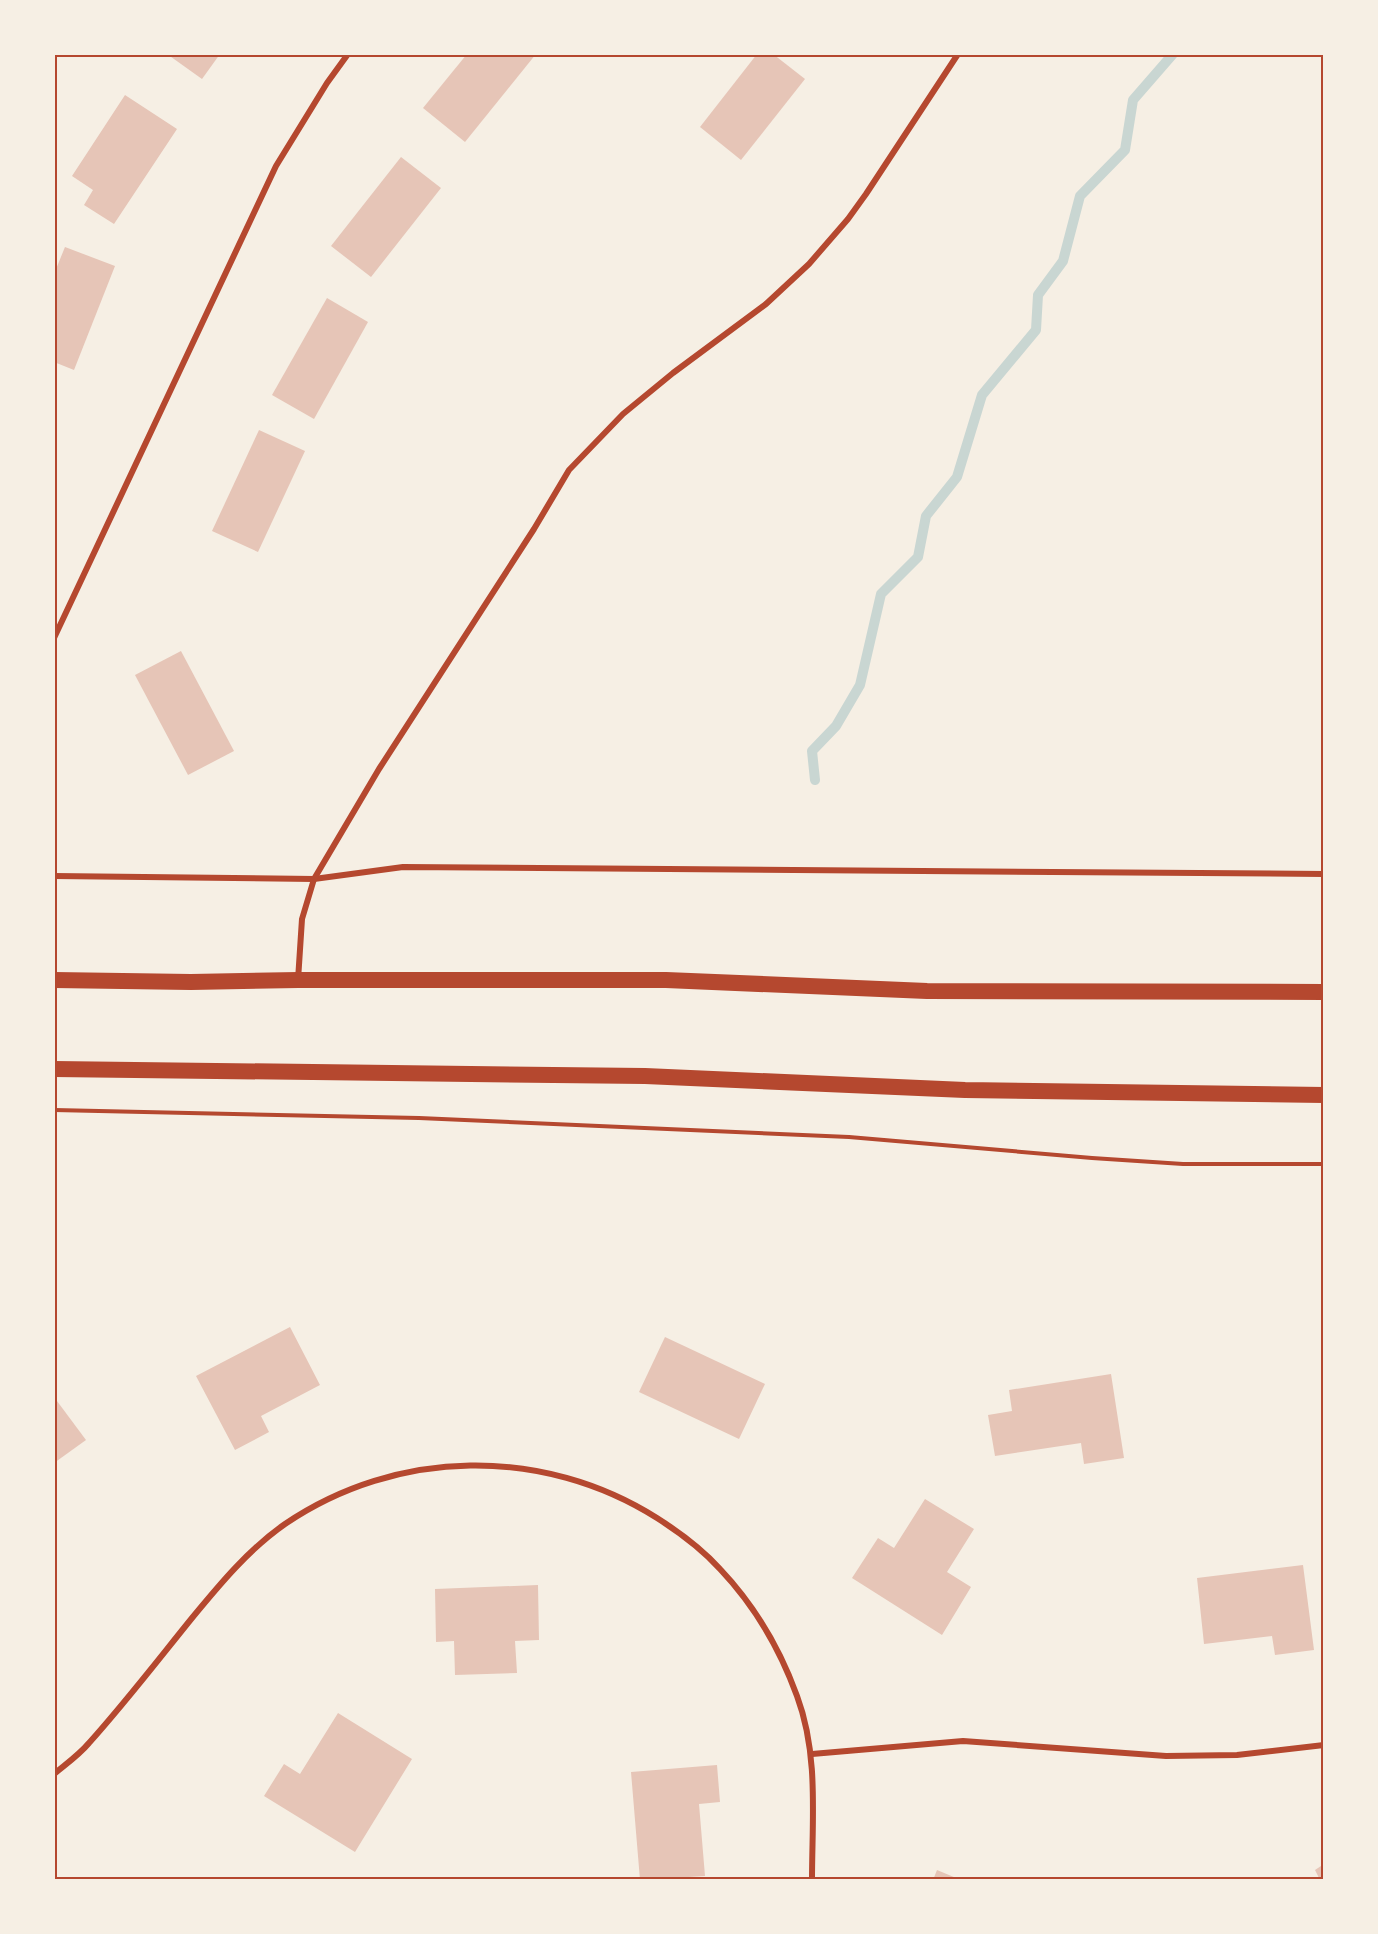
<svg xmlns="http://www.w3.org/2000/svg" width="1378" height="1934" font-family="Signika,sans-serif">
<rect width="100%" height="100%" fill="#f6efe4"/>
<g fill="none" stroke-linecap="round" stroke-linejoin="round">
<!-- stream -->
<polyline stroke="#c9d6d2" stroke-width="10" points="815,780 812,751 836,726 860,685 881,594 918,557 926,516 957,477 982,395 1036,330 1038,295 1063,261 1080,196 1125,150 1133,100 1173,54"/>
</g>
<!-- building -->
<g fill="#e6c5b7">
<polygon points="167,54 220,54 202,79"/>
<polygon points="467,54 536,54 465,142 423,108"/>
<polygon points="757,54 773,54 805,79 741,160 700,127"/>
<polygon points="125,95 177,129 114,224 84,205 93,190 72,176"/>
<polygon points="401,157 441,188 371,277 331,246"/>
<polygon points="65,247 115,266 74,370 54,362 54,274"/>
<polygon points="327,298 368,322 314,419 272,395"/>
<polygon points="259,430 305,451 258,552 212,531"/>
<polygon points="181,651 234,751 188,775 135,675"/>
<polygon points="290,1327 320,1385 261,1416 269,1432 235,1450 196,1376"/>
<polygon points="665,1337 765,1384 739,1439 639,1392"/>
<polygon points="1111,1374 1124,1458 1084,1464 1081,1443 995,1456 988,1415 1012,1411 1009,1390"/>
<polygon points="54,1397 86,1440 54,1463"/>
<polygon points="925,1499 974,1529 947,1572 971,1587 942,1635 852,1578 878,1538 894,1548"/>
<polygon points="1303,1565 1314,1650 1275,1655 1272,1636 1204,1644 1197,1578"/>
<polygon points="538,1585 539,1640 515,1641 517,1673 455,1675 454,1641 436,1642 435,1589"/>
<polygon points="338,1713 412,1759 355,1852 264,1796 284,1764 300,1774"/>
<polygon points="717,1765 720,1802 699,1804 705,1876 640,1880 631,1772"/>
<polygon points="1324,1864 1324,1880 1320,1880 1315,1870"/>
<polygon points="937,1870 961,1880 933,1880"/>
</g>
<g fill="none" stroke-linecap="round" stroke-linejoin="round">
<!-- path -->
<polyline stroke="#b5482f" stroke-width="4" points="54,1110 419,1118 849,1137 1092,1158 1183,1164 1324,1164"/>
<!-- minor -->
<g stroke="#b5482f" stroke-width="6">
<polyline points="54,638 276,166 327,83 348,54"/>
<polyline points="54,876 314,879 403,867 1324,874"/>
<polyline points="298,980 302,919 314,879 379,769 534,529 569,470 623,414 673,373 766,304 809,264 848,219 866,194 958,54"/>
<polyline points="812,1754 963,1741 1166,1756 1237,1755 1324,1745"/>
<path d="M54 1774C66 1764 79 1755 89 1743 125 1703 158 1660 192 1618 220 1584 249 1549 285 1524 397 1448 543 1446 657 1518 679 1532 702 1549 720 1569 755 1606 780 1649 797 1696 819 1755 812 1819 812 1880"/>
</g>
<!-- trunk -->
<g stroke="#b5482f" stroke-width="16">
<polyline points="54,980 191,982 298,980 666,980 927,991 1324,992"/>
<polyline points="54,1069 645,1076 965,1090 1324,1095"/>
</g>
</g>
<!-- border -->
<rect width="1378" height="1934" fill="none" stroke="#f6efe4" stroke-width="111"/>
<rect x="56" y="56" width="1266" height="1822" fill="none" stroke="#b5482f" stroke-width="2"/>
</svg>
